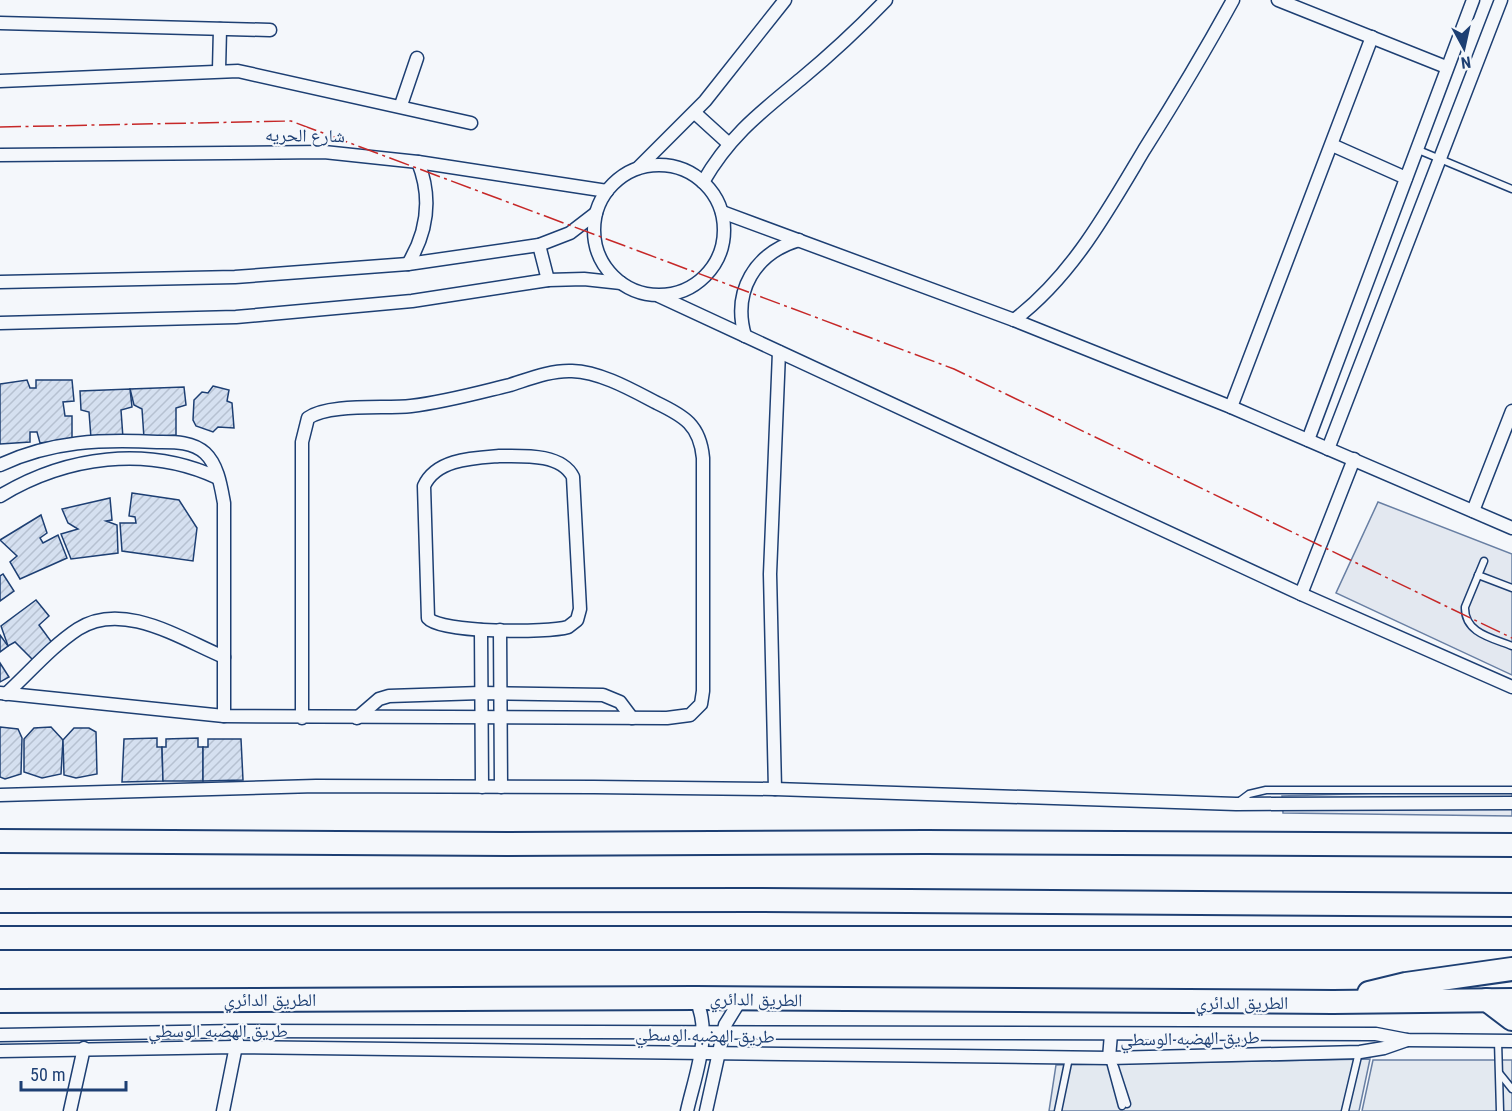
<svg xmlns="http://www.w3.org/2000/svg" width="1512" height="1111" font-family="'Roboto Condensed','Noto Naskh Arabic',sans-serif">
<defs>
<pattern id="building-hatch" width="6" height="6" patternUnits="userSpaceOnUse" patternTransform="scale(1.5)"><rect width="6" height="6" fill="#d5e0f0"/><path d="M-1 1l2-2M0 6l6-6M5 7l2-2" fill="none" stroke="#b6c1d1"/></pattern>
</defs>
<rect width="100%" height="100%" fill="#f4f7fb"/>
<!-- pitch -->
<g fill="#e3e9f0" stroke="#687fa3" stroke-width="1.5">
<polygon points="1370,1059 1359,1111 1049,1111 1056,1065"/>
<polygon points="1373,1060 1512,1060 1512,1111 1362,1111"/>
</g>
<!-- parking -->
<g fill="#e3e8f0" stroke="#687fa3" stroke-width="1.5">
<polygon points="1378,502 1512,554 1512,675 1336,593"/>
<polygon points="1512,789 1512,816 1283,813 1282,796"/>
</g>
<!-- building -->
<g fill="url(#building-hatch)" stroke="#1d3f73" stroke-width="1.5">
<polygon points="27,380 30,388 36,388 36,380 72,380 74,401 63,402 65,416 72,416 72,439 40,443 37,432 30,432 30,442 0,444 0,384"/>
<polygon points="213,386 229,390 227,401 232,403 234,428 218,427 213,432 196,426 193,420 194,400 202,392 208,393"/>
<polygon points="184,387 186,405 176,408 176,435 144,438 142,409 134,405 130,389"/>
<polygon points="130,389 132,407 121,410 123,438 91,438 89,412 81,410 80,391"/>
<polygon points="132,493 179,500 197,528 193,561 122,551 120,523 136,523 135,517 129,516"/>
<polygon points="110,498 112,520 106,521 117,525 118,553 71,559 61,534 78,529 68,523 62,509"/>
<polygon points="41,515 47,533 40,538 43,543 58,535 67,558 20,579 10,562 17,556 0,540"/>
<polygon points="3,574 14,591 0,601 0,576"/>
<polygon points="36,600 49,616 39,625 53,644 33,660 15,642 8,646 1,626"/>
<polygon points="0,635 8,646 0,652"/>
<polygon points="0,663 9,677 0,682"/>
<polygon points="0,727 18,729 22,738 21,774 5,779 0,777"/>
<polygon points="51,727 63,740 61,774 42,778 24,772 24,739 34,728"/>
<polygon points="74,728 89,728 96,732 97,774 76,778 64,775 63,740"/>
<polygon points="157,738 157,747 162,747 163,781 122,782 124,739"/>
<polygon points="198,738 198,747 203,747 203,781 163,781 162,747 166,747 166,739"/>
<polygon points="208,739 241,739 243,780 203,781 203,747 208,747"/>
</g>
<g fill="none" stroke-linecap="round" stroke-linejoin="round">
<defs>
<g id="lane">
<polyline points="1416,149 1512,189"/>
<path d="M1484 561 1465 607C1464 633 1492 638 1512 646"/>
<polyline points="1478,575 1512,588"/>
<polyline points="1237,803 1249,794 1266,790 1512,790"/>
<polyline points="1498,1041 1500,1111"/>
<polyline points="1109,1058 1122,1106"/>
<polyline points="1110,1058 1115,1067 1127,1104"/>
<polyline points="1500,1074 1512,1089"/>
<polyline points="1058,1111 1069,1058"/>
<polyline points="1345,1111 1359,1052"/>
</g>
<g id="street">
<polyline points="1278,0 1446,67"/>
<polyline points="0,23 270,30"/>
<polyline points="219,70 220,29"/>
<polyline points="0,81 238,71 471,123"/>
<polyline points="401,105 417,58"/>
<polyline points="695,113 728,143"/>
<polyline points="1332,145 1406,178"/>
<polyline points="0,155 324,152 418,162 607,191"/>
<circle cx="659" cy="230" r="65"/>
<polyline points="638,168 705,101 785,0"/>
<path d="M703 182C730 135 761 112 801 79 831 54 859 28 886 0"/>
<polyline points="722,212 1014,320 1231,407 1512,528"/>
<polyline points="539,245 548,280"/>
<path d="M408 264C428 231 432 197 418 162"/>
<polyline points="0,282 235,277 408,264 539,245 570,233 596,213"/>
<polyline points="659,296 1301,594 1512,687"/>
<path d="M1014 320C1072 276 1107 212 1144 150 1175 101 1205 51 1233 0"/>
<polyline points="0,323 236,317 412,301 548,280 584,279 621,283"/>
<path d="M745 336C732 291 755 253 799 240"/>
<polyline points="1231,407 1372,37"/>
<polyline points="1308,440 1473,0"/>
<polyline points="1328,449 1501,0"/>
<path d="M499 456C522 456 561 453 573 477L580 609 577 620 568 627C548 633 440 633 428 618L424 486C436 459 473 458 499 456Z"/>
<path d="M0 465C51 441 102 439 157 442 173 442 192 441 205 453 218 465 221 487 224 503V716"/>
<path d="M0 496C66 456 147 445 218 478"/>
<polyline points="1473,511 1512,411"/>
<polyline points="1301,594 1354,459"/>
<polyline points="481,630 482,787"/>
<polyline points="500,630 501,787"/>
<path d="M0 693 224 716 667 718 690 715 701 704 703 691V458C700 425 684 416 657 403 632 390 601 372 572 371 551 370 529 379 510 385 477 393 445 402 411 406 385 409 329 403 308 418L302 442V718"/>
<path d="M6 694C29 673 52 646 78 629 123 600 181 639 224 657"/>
<polyline points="357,718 379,699 389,696 481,693 603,695 620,702 632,718"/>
<polyline points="775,789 770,574 779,352"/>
<polyline points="0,795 316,786 594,787 775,789 1236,804 1512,803"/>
<polyline points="0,1035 239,1031 1376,1034 1407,1040 1512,1041"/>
<polyline points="0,1051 236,1047 1109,1058 1360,1052 1384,1048 1407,1040"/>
<polyline points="1109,1058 1111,1034"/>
<polyline points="70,1111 84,1048"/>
<polyline points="223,1111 237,1041"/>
<path d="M687 1111C695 1075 713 1032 695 998"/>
<polyline points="706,1111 725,1025 741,999"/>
</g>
<g id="highway">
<polyline points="0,841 507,844 926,842 1512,845"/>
<polyline points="0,901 761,900 1512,905"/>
<polyline points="0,938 1512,938"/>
<polyline points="1369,993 1406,984 1512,969"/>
<polyline points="1487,1000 1512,1019"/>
<polyline points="0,1001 695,998 1333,1002 1512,1000"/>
</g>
</defs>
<!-- lane casing -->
<use href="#lane" stroke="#1d3f73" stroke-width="9"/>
<!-- street casing -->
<use href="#street" stroke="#1d3f73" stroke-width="15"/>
<!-- highway casing -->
<use href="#highway" stroke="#1d3f73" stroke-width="26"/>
<!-- lane -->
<use href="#lane" stroke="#f4f7fb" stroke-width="6"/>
<!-- street -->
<use href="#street" stroke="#f4f7fb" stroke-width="12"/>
<!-- highway -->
<use href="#highway" stroke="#f4f7fb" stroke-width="22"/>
<!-- power -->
<polyline stroke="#c62828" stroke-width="1.5" stroke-dasharray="21 4.5 3 4.5" stroke-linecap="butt" points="0,127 291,121 954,369 1512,638"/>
</g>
<g text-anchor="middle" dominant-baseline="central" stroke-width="4.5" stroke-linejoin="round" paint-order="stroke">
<!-- street labels -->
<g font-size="18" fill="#1d3f73" stroke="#f4f7fb">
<text transform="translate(305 135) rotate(1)">شارع الحريه</text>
<text x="270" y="999">الطريق الدائري</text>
<text transform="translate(756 999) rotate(1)">الطريق الدائري</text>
<text x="1242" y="1002">الطريق الدائري</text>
<text x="218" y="1030">طريق الهضبه الوسطي</text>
<text transform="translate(705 1035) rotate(1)">طريق الهضبه الوسطي</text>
<text transform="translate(1190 1038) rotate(-1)">طريق الهضبه الوسطي</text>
</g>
</g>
<!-- north arrow -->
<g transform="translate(1464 48) rotate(172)" stroke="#f4f7fb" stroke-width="4.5" paint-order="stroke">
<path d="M0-4.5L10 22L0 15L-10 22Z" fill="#1d3f73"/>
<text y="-9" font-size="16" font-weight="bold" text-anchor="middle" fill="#1d3f73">N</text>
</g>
<!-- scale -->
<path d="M21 1081v9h105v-9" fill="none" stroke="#1d3f73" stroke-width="3"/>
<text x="30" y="1081" font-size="18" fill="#1d3f73" stroke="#f4f7fb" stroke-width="4.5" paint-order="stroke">50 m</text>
</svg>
